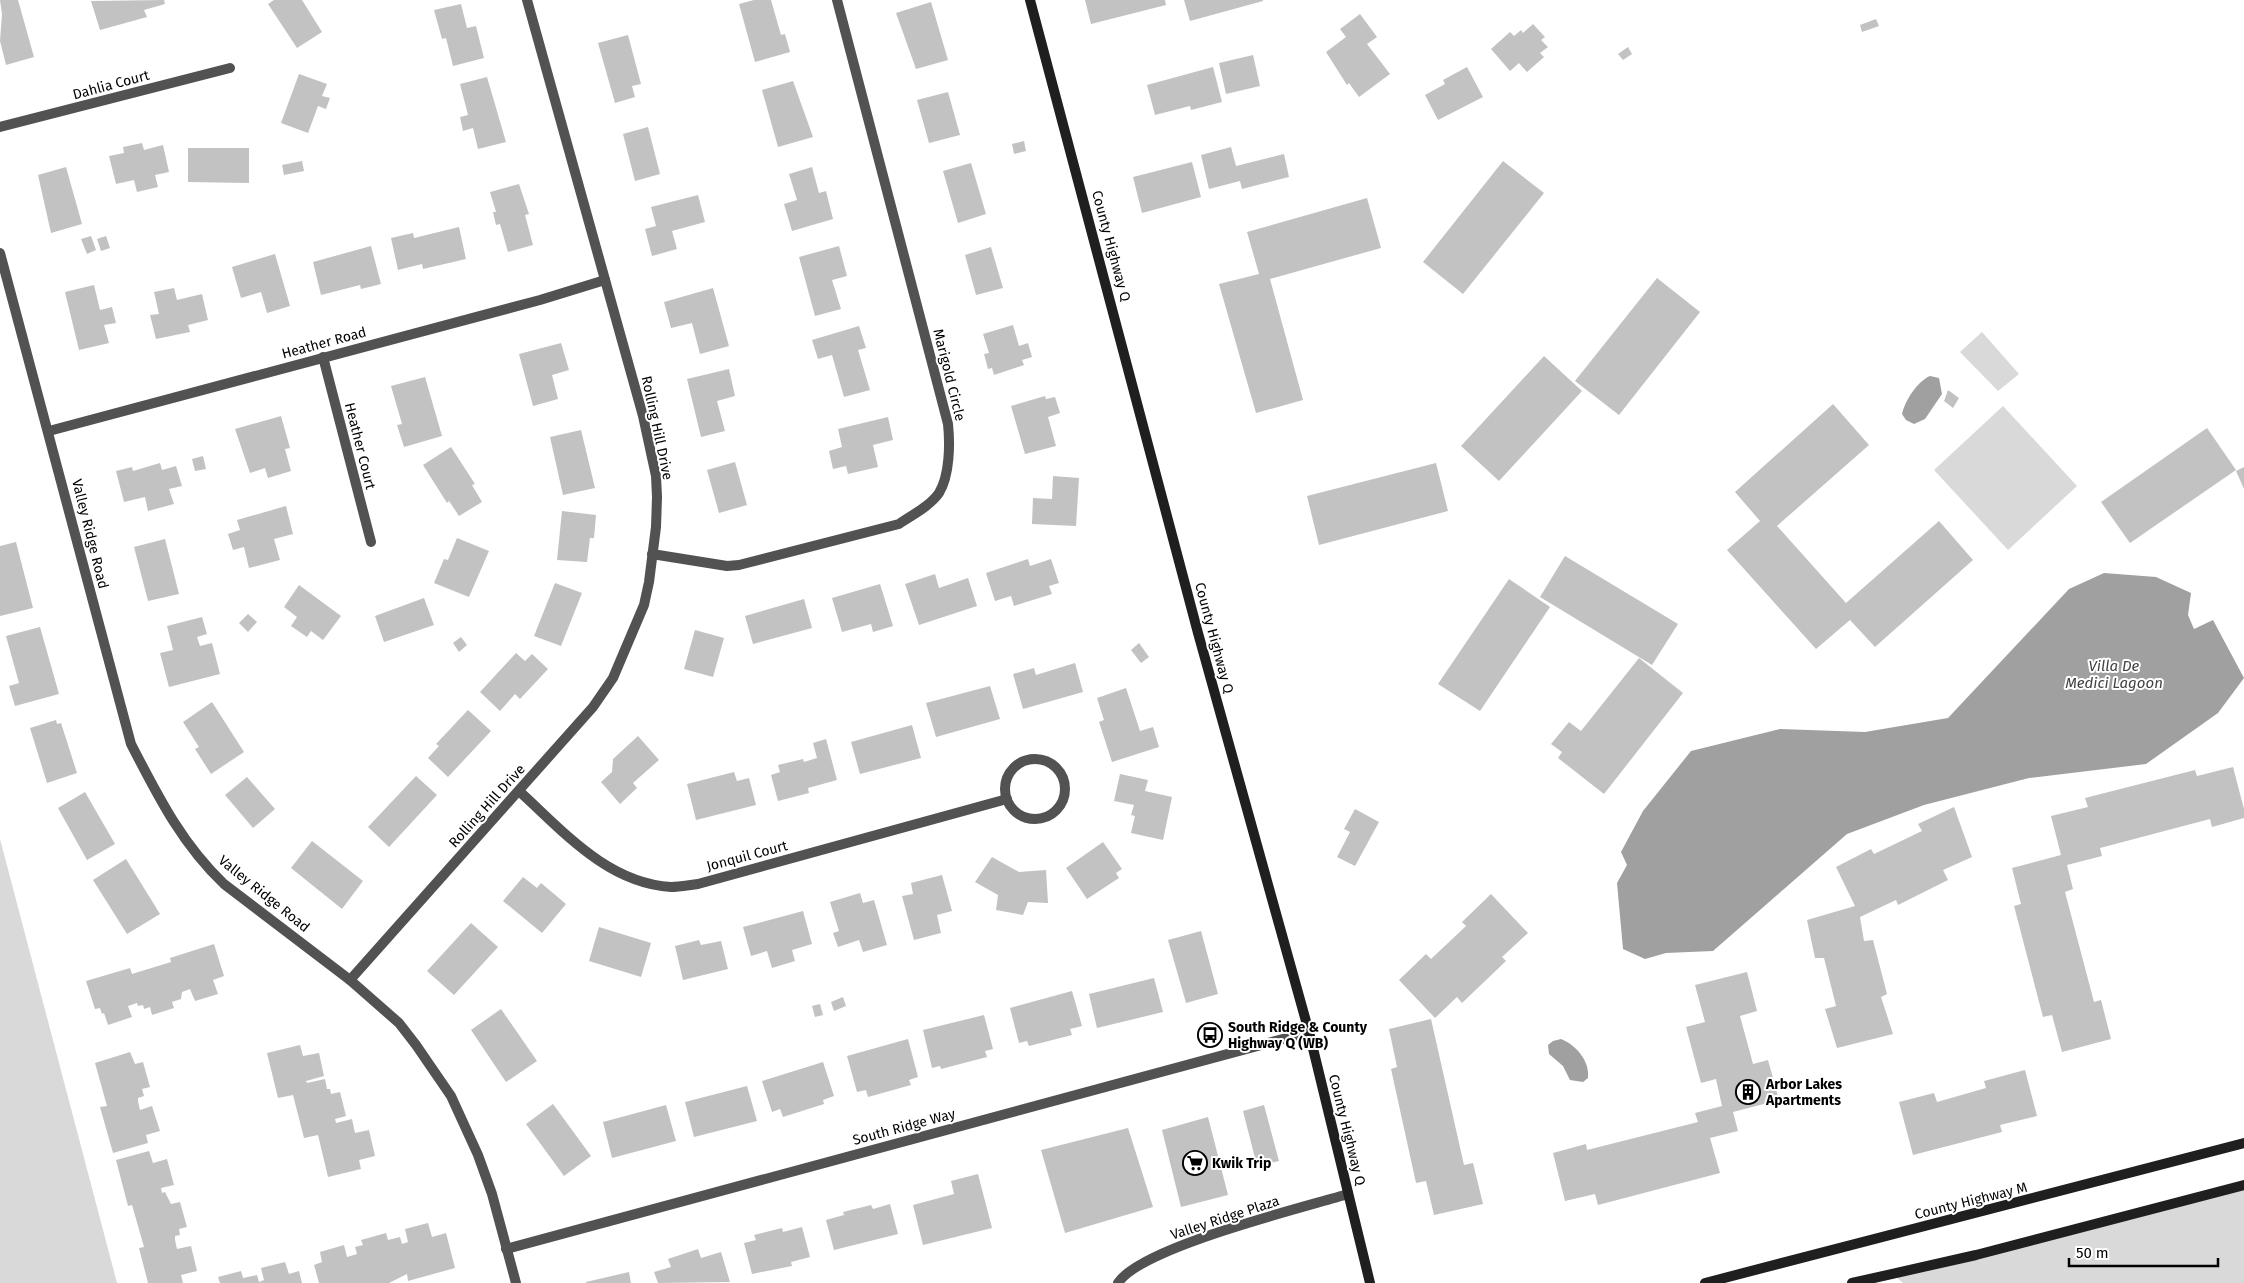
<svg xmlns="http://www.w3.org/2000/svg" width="2244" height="1283" font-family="'Fira Sans',sans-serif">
<rect width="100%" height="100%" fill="#fff"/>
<!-- green -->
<g fill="#d9d9d9">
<polygon points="1982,332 2019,374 1998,391 1960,352"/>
<polygon points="2003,406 2077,486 2008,550 1934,470"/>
<polygon points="0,839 117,1283 0,1283"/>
<polygon points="2244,1185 2244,1283 1903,1283 1893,1274"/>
</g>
<!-- water -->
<g fill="#a0a0a0">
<path d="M1930 376 1939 378 1942 394 1925 419 1914 424 1906 420 1902 414C1905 400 1918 381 1930 376Z"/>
<polygon points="2104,573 2156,577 2191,593 2188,615 2194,629 2213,620 2244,678 2218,713 2146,764 2029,778 1924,805 1847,834 1713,951 1666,953 1645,959 1623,949 1617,883 1627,865 1621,852 1643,811 1691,751 1780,729 1865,732 1948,718 2069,589"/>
<path d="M1561 1039C1576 1045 1590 1061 1588 1078L1583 1082 1570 1080 1563 1066 1549 1054 1548 1045 1553 1041Z"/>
</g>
<!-- building -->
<g fill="#c2c2c2">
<polygon points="0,0 18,0 34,57 6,65 0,41 2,14"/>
<polygon points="164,0 165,4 144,10 147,17 100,30 91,1"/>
<polygon points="274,0 302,0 322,32 297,48 268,4"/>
<polygon points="754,0 771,0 781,35 785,34 790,52 755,62 739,4"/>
<polygon points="1085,0 1165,0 1166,5 1091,24"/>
<polygon points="1184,0 1263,0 1263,1 1190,21"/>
<polygon points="931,2 948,60 916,69 896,13"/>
<polygon points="461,4 467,28 476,26 484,58 453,66 446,38 442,39 434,10"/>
<polygon points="1360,14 1377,37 1367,44 1390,74 1359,97 1349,83 1347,85 1326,52 1346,37 1340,29"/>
<polygon points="1876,19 1879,26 1862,32 1860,25"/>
<polygon points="1533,24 1545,37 1541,40 1548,47 1540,53 1544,57 1527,72 1519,63 1510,71 1491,49 1510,32 1514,36 1521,30 1523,33"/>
<polygon points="628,35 641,84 632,86 635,97 615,103 598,43"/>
<polygon points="1628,47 1632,54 1623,60 1618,54"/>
<polygon points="1253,55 1260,86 1226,94 1219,63"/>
<polygon points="1213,67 1222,102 1191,110 1190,106 1155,115 1147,85"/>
<polygon points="1467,67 1483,97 1438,120 1425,95 1445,84 1443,80"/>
<polygon points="299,74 327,84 322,96 330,98 326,109 318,106 308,133 281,123"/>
<polygon points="487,77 506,142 478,149 473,128 463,131 460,117 468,115 460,84"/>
<polygon points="793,81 813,137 778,147 762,90"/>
<polygon points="948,92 960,135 929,143 917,100"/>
<polygon points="648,127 660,174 635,181 623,134"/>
<polygon points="1024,141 1026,151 1014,154 1012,144"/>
<polygon points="142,143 144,150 163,145 169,172 155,175 158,187 137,192 134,180 116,184 109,156 124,153 123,147"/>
<polygon points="1231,147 1236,166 1284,154 1289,177 1242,189 1240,181 1209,189 1201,155"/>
<polygon points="188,148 249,148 249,183 188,182"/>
<polygon points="302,161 304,171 284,175 282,165"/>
<polygon points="1503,161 1544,193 1463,294 1423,262"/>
<polygon points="1192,162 1201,197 1142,213 1133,177"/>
<polygon points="971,163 986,214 958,223 943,171"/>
<polygon points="66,167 82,224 51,233 38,175"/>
<polygon points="812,167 819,193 826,191 833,219 792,231 784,204 797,200 789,174"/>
<polygon points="519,184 529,214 525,215 533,245 508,252 500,224 496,225 493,212 496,212 490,192"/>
<polygon points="698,195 705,222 672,231 677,249 652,256 645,229 656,226 651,207"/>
<polygon points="1367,198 1381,248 1270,279 1303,400 1256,413 1219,284 1259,274 1247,232"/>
<polygon points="459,227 466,259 423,269 422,264 398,270 391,238 413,233 414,238"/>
<polygon points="91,236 96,250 87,254 81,239"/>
<polygon points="106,236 110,248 101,251 97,239"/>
<polygon points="371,246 381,284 361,289 360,285 321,295 313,262"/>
<polygon points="839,246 847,276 832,280 841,309 815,316 799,257"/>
<polygon points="991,247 1003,288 976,295 965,255"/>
<polygon points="275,254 290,306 267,313 261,292 241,298 232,267"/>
<polygon points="1657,278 1700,312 1619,415 1575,381"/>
<polygon points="94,285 100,310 112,307 116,323 104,325 109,343 79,350 65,292"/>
<polygon points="174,288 177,300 202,294 208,320 188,325 190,332 156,339 150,315 159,314 154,292"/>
<polygon points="713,288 729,346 700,354 692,323 671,328 664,302"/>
<polygon points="1013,325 1019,346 1028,343 1032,357 1022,360 1024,365 994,375 992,368 988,369 984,354 989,353 983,334"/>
<polygon points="859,326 866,348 858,350 870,390 844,397 832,355 818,359 812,340"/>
<polygon points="561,343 569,370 552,375 558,399 533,406 519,354"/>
<polygon points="1544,356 1582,391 1499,481 1461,446"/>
<polygon points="729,369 735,396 717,401 725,431 701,437 687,379"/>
<polygon points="425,377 442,436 404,447 397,425 402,424 391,386"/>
<polygon points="1948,390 1959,398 1953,408 1944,401"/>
<polygon points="1045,396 1046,399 1055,397 1060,413 1048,417 1056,446 1025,454 1011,406"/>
<polygon points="1833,404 1869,445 1777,526 1846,603 1939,521 1973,560 1875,647 1850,620 1816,649 1727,550 1760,521 1735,492"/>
<polygon points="281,416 290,448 285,449 291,471 268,478 265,468 250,473 235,429"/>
<polygon points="888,417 893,440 873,445 878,467 848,474 846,466 833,469 829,451 842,447 838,429"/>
<polygon points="2207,428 2236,470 2130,543 2101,502"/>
<polygon points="581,430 595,488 563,495 550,437"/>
<polygon points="451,447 475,484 472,485 482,502 459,516 449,501 447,503 423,465"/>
<polygon points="203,456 206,469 195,471 192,459"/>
<polygon points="735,462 747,505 719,513 707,470"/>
<polygon points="160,463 162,470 176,466 182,486 169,489 174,504 148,511 145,497 124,502 116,471 132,467 133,471"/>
<polygon points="1436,463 1448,511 1319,545 1307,496"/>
<polygon points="2244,467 2244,489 2236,471"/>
<polygon points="1053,476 1079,478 1076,526 1032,524 1033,498 1052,499"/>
<polygon points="286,506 293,534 274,539 280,560 249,568 244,547 233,550 228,534 240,530 237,520"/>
<polygon points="562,511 596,515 594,538 590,538 587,562 557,560"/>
<polygon points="457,538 489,551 469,597 434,583 444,559 448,560"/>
<polygon points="165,539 179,594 148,601 134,547"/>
<polygon points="16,542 33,608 0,616 0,546"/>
<polygon points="1565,556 1678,624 1652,665 1540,597"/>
<polygon points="1028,559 1030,566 1051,559 1059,583 1049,586 1052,594 1014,606 1011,596 995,601 986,573"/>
<polygon points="935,574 939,588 968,578 977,606 919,625 905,584"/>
<polygon points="1509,579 1550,607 1480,711 1438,684"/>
<polygon points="555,583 582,593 561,646 534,636"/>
<polygon points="880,584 893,626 873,632 871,624 842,632 832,598"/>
<polygon points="299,585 341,616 323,640 311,631 307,637 291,626 297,617 284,607"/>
<polygon points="424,598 434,625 384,642 375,616"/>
<polygon points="804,599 812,628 753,644 745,616"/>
<polygon points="248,614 257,622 248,632 239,623"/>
<polygon points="202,617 207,634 197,637 200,646 212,643 220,674 169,687 160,653 173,650 167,626"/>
<polygon points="40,627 59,694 15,706 9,686 19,683 6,636"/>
<polygon points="695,630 724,638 713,677 684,669"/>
<polygon points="461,637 467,645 459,652 453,643"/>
<polygon points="1139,643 1149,657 1141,663 1131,650"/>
<polygon points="516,653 525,661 532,654 548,669 520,699 515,694 500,711 480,692"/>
<polygon points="1639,658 1683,693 1604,794 1558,758 1562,752 1551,744 1569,722 1581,731"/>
<polygon points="1075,663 1083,692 1023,709 1013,674 1034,668 1036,675"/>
<polygon points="990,686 1000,719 936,737 926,703"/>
<polygon points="1126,688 1140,731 1153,727 1159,747 1112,762 1099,722 1104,720 1097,698"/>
<polygon points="212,702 244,752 211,774 195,749 199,747 183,722"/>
<polygon points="468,710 491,731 448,777 428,758 439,746 436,744"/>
<polygon points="56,720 57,724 61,723 77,773 47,783 30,728"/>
<polygon points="912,725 921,758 860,774 851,742"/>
<polygon points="638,736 659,760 633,783 637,788 620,804 601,782 612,772 613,759"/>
<polygon points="826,739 837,780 808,788 809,793 778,801 771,775 780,772 778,765 803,759 804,762 817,758 813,743"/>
<polygon points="2233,767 2244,809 2244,818 2212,827 2210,819 2100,848 2102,856 2067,865 2073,889 2065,892 2094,1002 2101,1000 2111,1039 2062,1052 2052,1015 2043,1017 2014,906 2021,904 2012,868 2061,855 2051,816 2088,807 2085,798 2195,770 2197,776"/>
<polygon points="734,772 737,781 749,778 756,805 696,820 687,784"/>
<polygon points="1120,774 1148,780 1145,791 1172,797 1163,840 1131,833 1135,816 1131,815 1134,805 1114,801"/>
<polygon points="416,776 437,795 389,847 368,827"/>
<polygon points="247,777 275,809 253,828 225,795"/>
<polygon points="85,792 115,844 87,860 58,808"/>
<polygon points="1954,807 1972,857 1943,870 1948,880 1898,905 1896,900 1860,917 1864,941 1873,940 1887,994 1881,997 1893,1034 1837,1048 1825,1009 1836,1006 1824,958 1815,958 1807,920 1855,906 1836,867 1871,849 1874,854 1922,831 1918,824"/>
<polygon points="1355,809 1379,822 1355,866 1337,857 1350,832 1344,829"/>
<polygon points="312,841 363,881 342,909 291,868"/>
<polygon points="1103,842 1122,869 1116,873 1119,878 1087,899 1066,868"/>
<polygon points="992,857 1019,872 1046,870 1048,903 1028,902 1023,915 996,910 998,895 975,882"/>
<polygon points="126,859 160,914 127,934 93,880"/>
<polygon points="942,875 952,911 937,915 941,933 914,940 902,896 913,894 911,883"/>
<polygon points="523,877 537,888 541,883 566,904 542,933 503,901"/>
<polygon points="860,893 863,903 874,900 887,945 863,952 859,940 838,947 833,933 839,931 830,902"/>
<polygon points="1491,894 1528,933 1502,957 1506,961 1462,1003 1457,997 1435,1018 1399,980 1426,954 1431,959 1466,926 1462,922"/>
<polygon points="803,911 812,944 792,950 795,961 772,968 767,951 751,956 743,927"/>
<polygon points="471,923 498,947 454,995 427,971"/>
<polygon points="599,927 651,943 641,977 589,961"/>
<polygon points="1201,931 1218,994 1186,1003 1168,940"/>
<polygon points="699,940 701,945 721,941 728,969 683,980 675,946"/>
<polygon points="214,944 224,976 213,980 218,994 195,1001 190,989 182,992 181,999 172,1002 174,1008 152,1015 150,1007 144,1009 143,1005 138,1006 137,1003 128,1006 132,1017 108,1025 104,1013 102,1014 100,1008 95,1009 86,981 130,968 132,974 171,962 170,958"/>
<polygon points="1747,972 1757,1011 1740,1016 1753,1064 1768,1060 1779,1100 1733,1112 1738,1131 1710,1138 1720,1173 1598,1205 1595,1194 1565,1201 1553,1153 1586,1144 1587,1150 1698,1122 1695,1113 1722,1106 1716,1079 1701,1083 1686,1027 1705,1022 1695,985"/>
<polygon points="1154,978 1163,1012 1097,1028 1089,994"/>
<polygon points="1072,991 1082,1026 1070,1029 1072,1035 1029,1046 1027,1041 1019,1043 1010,1008"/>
<polygon points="843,997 846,1006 834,1011 831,1002"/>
<polygon points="820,1004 823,1015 815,1017 812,1006"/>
<polygon points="501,1009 537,1061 506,1082 471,1030"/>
<polygon points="984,1015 993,1049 985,1051 987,1057 941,1069 940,1066 932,1068 923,1030"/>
<polygon points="1431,1019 1464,1165 1473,1163 1483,1204 1434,1215 1426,1181 1416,1183 1391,1069 1397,1067 1389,1029"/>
<polygon points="908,1039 918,1077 909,1080 911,1085 868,1097 866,1090 857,1092 847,1056"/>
<polygon points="300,1045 303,1056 319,1053 324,1076 306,1081 307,1083 325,1079 327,1089 330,1089 331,1094 340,1092 346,1116 335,1119 336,1123 352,1119 355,1133 369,1130 375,1156 359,1160 361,1169 328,1177 318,1135 304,1138 293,1095 278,1098 267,1053"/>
<polygon points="130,1052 135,1064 143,1062 150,1087 142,1089 144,1096 138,1098 138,1101 140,1110 152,1106 160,1131 146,1135 148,1143 113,1153 100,1107 107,1106 95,1063"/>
<polygon points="823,1062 834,1096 823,1100 824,1104 783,1117 780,1109 772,1112 762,1081"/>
<polygon points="2025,1070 2037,1116 2000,1125 2002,1132 1913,1155 1899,1102 1934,1093 1937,1102 1986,1088 1984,1081"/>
<polygon points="747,1086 757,1121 694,1137 685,1102"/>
<polygon points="553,1104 591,1156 564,1176 526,1124"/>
<polygon points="666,1105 676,1141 612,1158 603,1122"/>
<polygon points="1264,1105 1279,1161 1257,1166 1243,1111"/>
<polygon points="1208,1117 1228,1195 1181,1207 1162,1130"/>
<polygon points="1128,1128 1153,1207 1065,1233 1041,1150"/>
<polygon points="149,1151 153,1163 167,1159 174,1185 161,1188 162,1193 165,1192 171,1204 180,1202 187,1227 179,1229 180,1235 175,1236 175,1240 177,1249 191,1246 197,1271 181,1275 183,1283 148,1283 139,1248 144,1247 132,1205 128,1206 116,1160"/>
<polygon points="978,1174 992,1228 923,1245 913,1205 954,1194 951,1181"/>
<polygon points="890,1204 898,1234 834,1250 826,1220 844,1215 843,1212 871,1205 873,1209"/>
<polygon points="428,1223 432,1237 446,1233 455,1268 408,1281 407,1274 389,1283 319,1283 314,1265 322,1262 320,1252 344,1245 347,1257 357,1254 355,1247 363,1245 361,1240 386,1233 388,1240 400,1237 402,1244 408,1242 405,1229"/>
<polygon points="802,1227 810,1257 791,1262 792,1266 752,1274 744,1243 756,1240 754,1235 782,1228 783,1232"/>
<polygon points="698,1249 701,1258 721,1252 730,1282 658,1283 654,1272 671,1267 668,1259"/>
<polygon points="285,1262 289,1274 299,1271 302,1283 220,1283 218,1277 241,1271 243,1278 257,1275 259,1282 264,1280 261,1268"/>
<polygon points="629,1272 631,1283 586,1283 586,1282"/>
</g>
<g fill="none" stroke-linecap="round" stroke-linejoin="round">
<!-- street -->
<g stroke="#525252" stroke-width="10">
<polyline points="0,127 230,68"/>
<path d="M0 253 131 744C158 796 181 843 224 884L350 980 399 1023 416 1045 451 1096 478 1155 492 1194 516 1283"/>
<polyline points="323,357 371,542"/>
<polyline points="49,431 540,300 605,280"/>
<path d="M652 554 727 566 739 565 899 524C912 515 930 506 939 493 950 475 950 443 948 424L837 0"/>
<circle cx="1035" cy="789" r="30"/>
<path d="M519 791C563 831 607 883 671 887 680 887 689 885 698 884L1007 799"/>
<polyline points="350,980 593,707 613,678 644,605 649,582 656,527 657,497 656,476 643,416 527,0"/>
<polyline points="506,1249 1309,1032"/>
<path d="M1118 1283C1141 1247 1302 1208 1348 1194"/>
</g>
<!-- secondary -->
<g stroke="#1f1f1f" stroke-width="10">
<polyline points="1030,0 1198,633 1309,1032 1370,1283"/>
<polyline points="1705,1283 2244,1143"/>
<polyline points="1852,1283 1976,1255 2244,1185"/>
</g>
</g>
<!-- icons -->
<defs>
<symbol id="bus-ring" viewBox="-11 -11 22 22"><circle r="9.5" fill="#fff" stroke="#000" stroke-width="1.5"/><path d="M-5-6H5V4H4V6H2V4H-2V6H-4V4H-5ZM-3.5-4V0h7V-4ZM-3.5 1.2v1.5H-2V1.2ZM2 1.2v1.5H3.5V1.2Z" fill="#000"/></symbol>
<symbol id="building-ring" viewBox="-11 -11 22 22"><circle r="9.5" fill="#fff" stroke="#000" stroke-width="1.5"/><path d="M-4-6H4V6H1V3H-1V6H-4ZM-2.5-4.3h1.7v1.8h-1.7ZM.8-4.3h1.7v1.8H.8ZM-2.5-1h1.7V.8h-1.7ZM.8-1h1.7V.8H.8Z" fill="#000"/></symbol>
<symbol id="supermarket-ring" viewBox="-11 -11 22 22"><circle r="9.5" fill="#fff" stroke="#000" stroke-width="1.5"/><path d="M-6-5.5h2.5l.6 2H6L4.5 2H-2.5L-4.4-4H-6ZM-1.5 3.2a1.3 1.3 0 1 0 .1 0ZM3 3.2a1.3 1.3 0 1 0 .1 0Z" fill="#000"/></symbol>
</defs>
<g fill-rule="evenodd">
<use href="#bus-ring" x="1196" y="1021" width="28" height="28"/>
<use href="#building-ring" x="1734" y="1078" width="28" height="28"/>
<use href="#supermarket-ring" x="1181" y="1149" width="28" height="28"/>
</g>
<g text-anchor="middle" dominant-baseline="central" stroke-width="4" stroke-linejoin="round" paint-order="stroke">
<!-- street labels -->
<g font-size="14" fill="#000" stroke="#fff">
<text transform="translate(111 85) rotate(-15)">Dahlia Court</text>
<text transform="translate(1111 246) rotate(75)">County Highway Q</text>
<text transform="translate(324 343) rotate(-15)">Heather Road</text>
<text transform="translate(949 375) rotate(76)">Marigold Circle</text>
<text transform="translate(657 428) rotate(78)">Rolling Hill Drive</text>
<text transform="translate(360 446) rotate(76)">Heather Court</text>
<text transform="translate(90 534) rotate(76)">Valley Ridge Road</text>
<text transform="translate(1214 638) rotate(75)">County Highway Q</text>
<text transform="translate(487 806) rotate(-48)">Rolling Hill Drive</text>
<text transform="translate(747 856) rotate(-15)">Jonquil Court</text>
<text transform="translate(264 894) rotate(39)">Valley Ridge Road</text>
<text transform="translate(904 1127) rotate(-15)">South Ridge Way</text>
<text transform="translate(1347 1130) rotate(76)">County Highway Q</text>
<text transform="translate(1971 1201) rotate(-14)">County Highway M</text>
<text transform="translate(1225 1218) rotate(-18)">Valley Ridge Plaza</text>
</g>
<!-- poi labels -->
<g font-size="14" font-weight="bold" fill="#000" stroke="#fff" text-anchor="start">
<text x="1228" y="1027">South Ridge &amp; County<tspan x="1228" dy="16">Highway Q (WB)</tspan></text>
<text x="1766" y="1084">Arbor Lakes<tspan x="1766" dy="16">Apartments</tspan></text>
<text x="1212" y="1163">Kwik Trip</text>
</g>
<!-- water labels -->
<g font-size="15" font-style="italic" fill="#414141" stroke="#fff">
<text x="2114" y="666">Villa De<tspan x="2114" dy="17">Medici Lagoon</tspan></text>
</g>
</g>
<!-- scale -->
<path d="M2069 1258v8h149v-8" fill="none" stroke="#000000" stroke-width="2.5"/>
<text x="2076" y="1258" font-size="15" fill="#000000" stroke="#ffffff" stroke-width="4" paint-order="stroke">50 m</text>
</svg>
